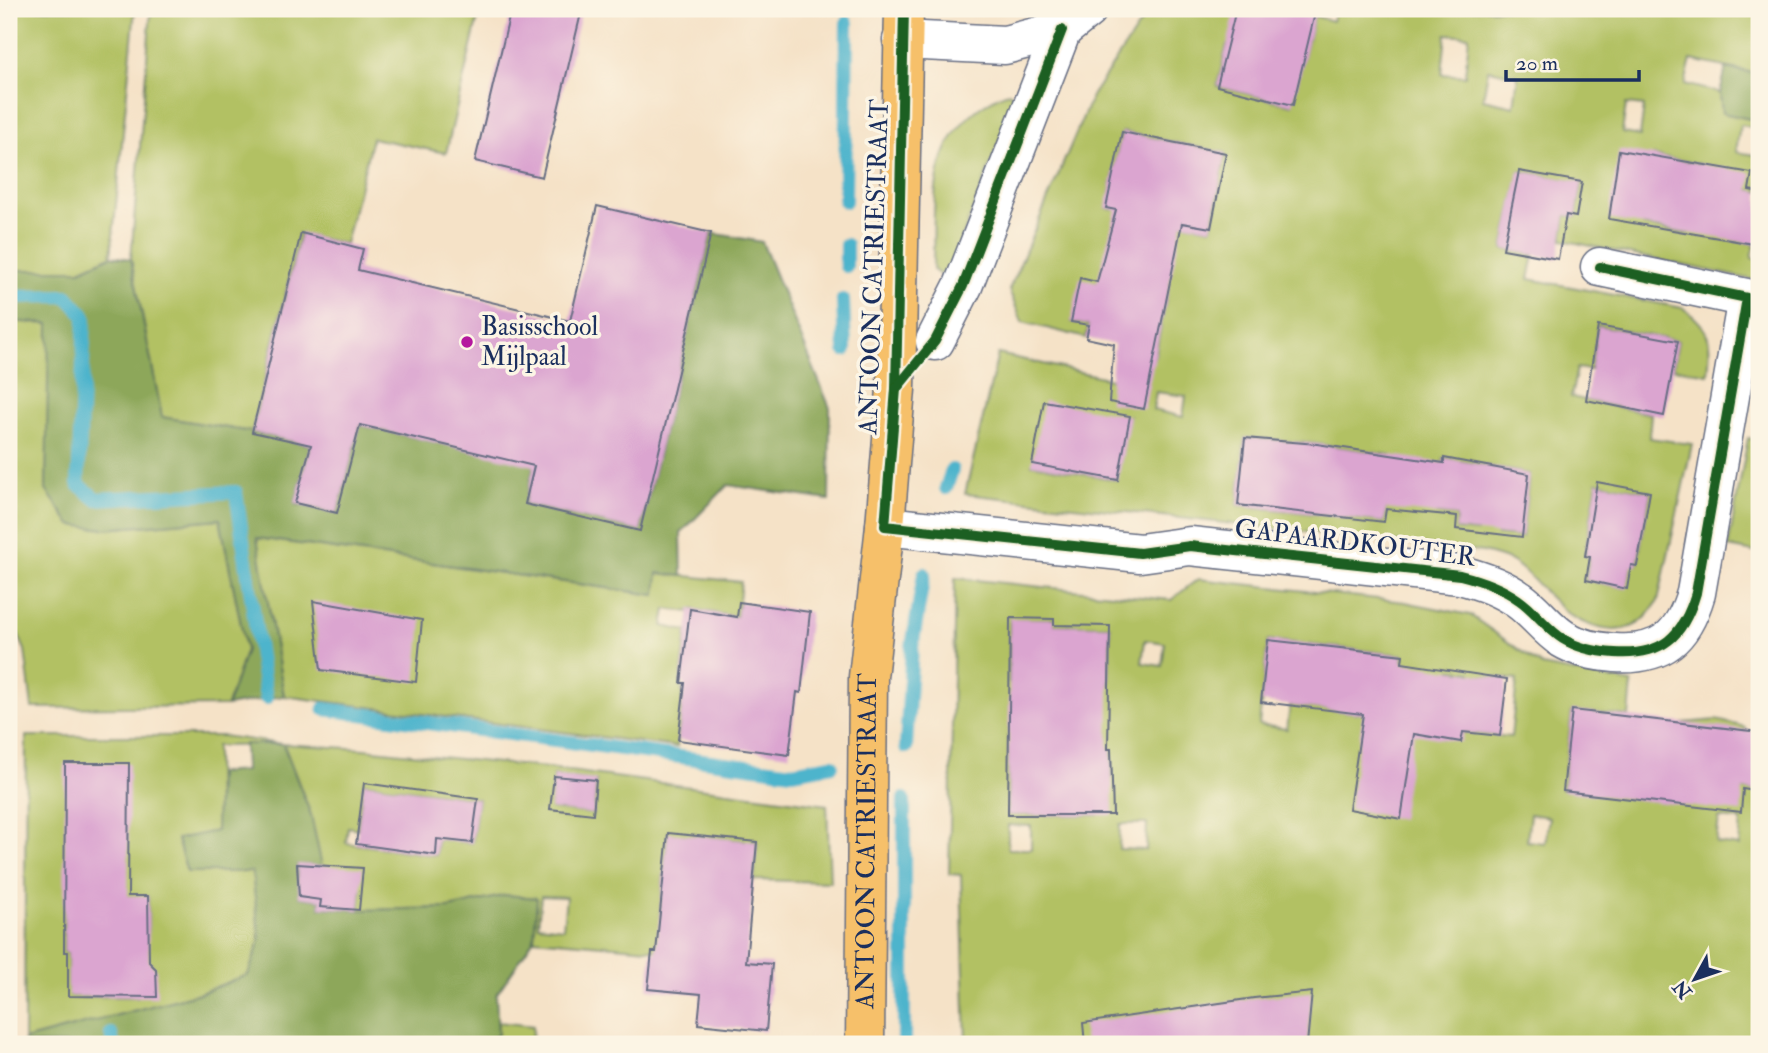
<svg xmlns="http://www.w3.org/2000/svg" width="1768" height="1053" font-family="'IM FELL Double Pica',serif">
<rect width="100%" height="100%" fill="#fcf5e5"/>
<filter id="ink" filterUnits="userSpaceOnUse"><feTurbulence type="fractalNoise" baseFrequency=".0143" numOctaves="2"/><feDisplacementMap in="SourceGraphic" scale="14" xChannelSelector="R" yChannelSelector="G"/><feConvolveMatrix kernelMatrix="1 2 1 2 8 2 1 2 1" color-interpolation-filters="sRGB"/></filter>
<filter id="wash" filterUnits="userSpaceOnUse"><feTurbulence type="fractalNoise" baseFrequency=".00686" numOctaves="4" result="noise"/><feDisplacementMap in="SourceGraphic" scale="28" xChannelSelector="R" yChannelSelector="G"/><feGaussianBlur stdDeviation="1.57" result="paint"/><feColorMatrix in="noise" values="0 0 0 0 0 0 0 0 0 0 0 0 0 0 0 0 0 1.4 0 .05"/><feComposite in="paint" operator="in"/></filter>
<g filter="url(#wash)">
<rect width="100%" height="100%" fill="#f5e2c7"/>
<!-- green -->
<g fill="#b2c164" stroke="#667861" stroke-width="2" fill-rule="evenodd">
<polygon points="9,9 135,9 111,256 80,270 9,270"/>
<polygon points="151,9 480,9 446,153 372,138 345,244 300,234 252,432 162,417 131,259"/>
<path d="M1150 9H1246L1258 11 1227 45 1217 86 1292 105 1314 16 1332 21 1335 9H1759V74L1691 60 1685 84 1720 93 1722 113 1759 121V128L1740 125 1736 152 1756 155 1759 137V192L1744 189 1734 240 1755 244 1752 258 1759 260V281L1562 240 1566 215 1576 217 1582 183 1520 171 1503 249 1534 255 1529 279 1683 308C1712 329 1711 340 1708 374L1673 368 1678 341 1598 326 1591 370 1577 368 1571 397 1651 414 1649 438 1692 444 1658 601C1651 612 1644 622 1631 627 1607 636 1574 622 1557 604 1542 591 1531 574 1514 563 1505 557 1493 555 1483 552L965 494 998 354 1143 386 1156 352 1169 283 1097 282 1072 322 1089 325 1086 338 1022 322 1009 290 1092 96ZM1446 34 1469 36 1465 76 1442 74ZM1488 70 1518 75 1514 106 1483 99ZM1626 104 1644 106 1640 136 1622 133ZM1122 132 1226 153 1211 228 1107 208ZM1654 156 1701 164 1688 234 1644 226ZM1156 392 1186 396 1183 417 1153 410ZM1129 416 1117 480 1033 464ZM1245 438 1317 444 1391 455 1384 522 1238 505ZM1444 458 1529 474 1522 537 1497 535 1498 531 1478 529 1477 532 1456 530 1457 516 1437 514ZM1597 482 1650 492 1637 565H1631L1626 588 1586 580 1590 557 1585 555Z"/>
<path d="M1009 92 1016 98 947 277 937 273 933 269C935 207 926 142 985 104 993 99 1000 94 1009 92Z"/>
<polygon points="9,321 50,323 46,490 105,529 220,519 246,650 227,706 32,708 25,650 9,613"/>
<polygon points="1748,438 1759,440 1759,553 1728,547"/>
<polygon points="257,538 655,595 658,573 741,582 737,617 691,609 690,612 666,609 663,626 687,631 681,682 683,703 677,747 284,696"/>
<path d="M955 578 1171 600 1198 579 1405 602 1470 615 1542 666 1632 683 1629 716 1572 711 1563 790 1674 803 1683 723 1717 720 1745 727 1734 787 1759 792V1044H966L961 875 949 874ZM1010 619H1053L1054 625 1110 626 1109 684 1009 683ZM1145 640 1165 643 1162 666 1142 663ZM1268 640 1403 655 1395 730 1367 714 1290 705 1287 729 1259 725ZM1452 670 1471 672V675L1517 680 1511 737 1463 732 1443 738ZM1009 748 1111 749 1112 778 1099 780 1098 815H1008ZM1530 814 1549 817 1545 843 1527 841ZM1719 818 1741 820 1739 846 1716 843ZM1120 824H1147L1146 850 1119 849ZM1008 825 1031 826V849H1008Z"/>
<path d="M26 736H222L283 744 364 749 547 768 827 805 830 882 754 880 757 842 668 834 660 916 749 925 741 957 534 939 536 898 506 895 449 908 359 910 361 889 321 887 311 815 284 745 216 746 217 831 177 840 187 872 252 871 260 940 248 975 200 993 24 1040ZM554 776 596 781 593 814 551 809ZM364 783 478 799 472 843 437 839 436 855 346 843 348 827 358 829ZM65 896 148 897V935L137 964V997L69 996 68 952H64ZM541 896 566 897 563 928 538 925Z"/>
<polygon points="498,1022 533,1026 532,1042 508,1040 507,1044 486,1044 498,1034"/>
</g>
<!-- forest -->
<g fill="#8da75a" stroke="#546b5c" stroke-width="2">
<polygon points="1726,68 1759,74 1759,121 1722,113 1720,93"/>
<polygon points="711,233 762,242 830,408 829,500 728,485 681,533 682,576 658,573 656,595 257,538 284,696 227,706 246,650 220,519 105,529 71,525 46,490 49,324 9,321 9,270 80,270 111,256 131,259 162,417 252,432 311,445 295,504 337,513 360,425 477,452 544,423 525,504 640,531"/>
<polygon points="244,744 283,744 311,815 322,866 297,865 300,897 321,900 320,907 359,910 449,908 506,895 537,898 534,939 496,995 498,1034 486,1044 23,1044 24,1040 200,993 248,975 260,940 252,872 187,872 177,839 216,831 218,773 245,771"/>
</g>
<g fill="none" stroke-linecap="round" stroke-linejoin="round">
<!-- stream -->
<g stroke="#4db4cc" stroke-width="14">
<polyline points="845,201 847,23"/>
<polyline points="846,245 846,266"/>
<polyline points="9,297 67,296 85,316 78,484 96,499 236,492 266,698"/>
<polyline points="843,300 845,350"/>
<polyline points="946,488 952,470"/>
<polyline points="324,709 792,772 832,765"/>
<polyline points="906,747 912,647 924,574"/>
<polyline points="111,1034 113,1044"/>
<polyline points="904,1044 904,799"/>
</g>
</g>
<g id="blocks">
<!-- building -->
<g fill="#dba5d0">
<polygon points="511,9 582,9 542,177 475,161"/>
<polygon points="1236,9 1316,9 1293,105 1217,86"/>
<polygon points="1122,132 1226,153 1211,228 1182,223 1144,409 1109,402 1114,344 1086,338 1089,325 1071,322 1080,278 1097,282 1116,210 1106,208"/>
<polygon points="1619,150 1752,173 1749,190 1759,192 1759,245 1609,219"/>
<polygon points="1519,171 1582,182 1576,217 1566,215 1558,259 1503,249"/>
<polygon points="597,206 711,233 640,531 525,504 534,466 360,425 337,513 295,503 311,445 252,432 301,233 363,249 358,270 570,321"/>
<polygon points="1598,326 1678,341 1664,416 1586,400"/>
<polygon points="1044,401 1130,416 1118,480 1032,464"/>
<polygon points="1245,438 1317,444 1444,463 1444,458 1529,474 1522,537 1456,529 1457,516 1386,509 1384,522 1238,505"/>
<polygon points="1597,482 1650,492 1637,566 1631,565 1627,589 1586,580 1590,557 1585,556"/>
<polygon points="313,601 422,620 416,682 321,670"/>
<polygon points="739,602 810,612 801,693 797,692 789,755 678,740 685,683 681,683 690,609 737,617"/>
<polygon points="1010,618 1054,619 1054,625 1110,626 1108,749 1111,749 1113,815 1008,815"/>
<polygon points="1268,640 1403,655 1402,663 1507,679 1500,736 1463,732 1461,742 1414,734 1401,819 1349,809 1363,714 1261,702"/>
<polygon points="1572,710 1759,732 1759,792 1743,789 1741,812 1563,791"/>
<polygon points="65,763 129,763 128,896 148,896 149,962 156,969 157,997 68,996 68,952 64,952"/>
<polygon points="554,776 596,780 593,814 550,809"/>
<polygon points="364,783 478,799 472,843 437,839 436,855 356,844"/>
<polygon points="668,833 757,842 746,962 772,964 766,1031 698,1024 701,994 648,989 652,952 656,952"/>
<polygon points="297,864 363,868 359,910 320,907 321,900 299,897"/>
<polygon points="1312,992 1307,1044 1085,1044 1083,1023 1254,998"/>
</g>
</g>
</g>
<g filter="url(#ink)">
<use href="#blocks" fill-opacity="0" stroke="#676e83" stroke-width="2"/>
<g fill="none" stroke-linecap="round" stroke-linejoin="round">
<defs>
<g id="minor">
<polyline points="902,40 1005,45 1062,30 1088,9"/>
<polyline points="935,341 963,286 1062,30"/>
<path d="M885 526 1140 553 1190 546 1460 575C1480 580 1501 587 1519 600 1535 611 1547 629 1563 639 1578 648 1598 652 1615 653 1662 656 1683 637 1696 593L1747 298 1600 267"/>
</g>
<g id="major">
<path id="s1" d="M865 1044 868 677 885 526 896 389 904 9"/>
</g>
</defs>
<!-- minor casing -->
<use href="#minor" stroke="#676e83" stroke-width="41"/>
<!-- major casing -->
<use href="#major" stroke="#676e83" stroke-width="41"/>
<!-- minor -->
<use href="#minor" stroke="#fff" stroke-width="38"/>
<!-- major -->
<use href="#major" stroke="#f6c06b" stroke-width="38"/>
<defs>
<g id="cycleway">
<path d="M904 9 896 389 885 526 1140 553 1190 546 1460 575C1480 580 1501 587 1519 600 1535 611 1547 629 1563 639 1578 648 1598 652 1615 653 1662 656 1683 637 1696 593L1747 298 1600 267"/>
<polyline points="896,389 935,341 963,286 1062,30"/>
</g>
</defs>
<!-- cycleway casing -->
<use href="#cycleway" stroke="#fcf5e5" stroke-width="15"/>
<!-- cycleway -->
<use href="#cycleway" stroke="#1b5e20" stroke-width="10"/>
</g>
</g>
<!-- markers -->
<circle fill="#b5179e" stroke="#fcf5e5" stroke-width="2.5" cx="467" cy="342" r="7"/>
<g text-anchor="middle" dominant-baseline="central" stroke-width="7" stroke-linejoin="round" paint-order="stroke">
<!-- street labels -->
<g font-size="26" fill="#1b2f5e" stroke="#fcf5e5">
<text transform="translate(874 267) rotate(-88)">ANTOON CATRIESTRAAT</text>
<text transform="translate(1355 543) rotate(7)">GAPAARDKOUTER</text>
<text stroke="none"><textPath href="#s1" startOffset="203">ANTOON CATRIESTRAAT</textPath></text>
</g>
<!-- poi labels -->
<g font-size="26" fill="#1b2f5e" stroke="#fcf5e5" text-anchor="start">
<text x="481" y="327">Basisschool<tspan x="481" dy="30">Mijlpaal</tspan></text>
</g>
</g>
<!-- margin -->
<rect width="1768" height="1053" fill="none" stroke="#fcf5e5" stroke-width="35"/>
<!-- north arrow -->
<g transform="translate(1695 979) rotate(230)" stroke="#fcf5e5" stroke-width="5" paint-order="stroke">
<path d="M0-5L12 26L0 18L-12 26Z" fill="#1b2f5e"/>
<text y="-10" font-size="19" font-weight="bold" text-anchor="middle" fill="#1b2f5e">N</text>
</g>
<!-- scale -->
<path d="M1506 70v10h133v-10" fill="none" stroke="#1b2f5e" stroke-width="3.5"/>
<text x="1516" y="70" font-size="21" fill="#1b2f5e" stroke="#fcf5e5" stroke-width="5" paint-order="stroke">20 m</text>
</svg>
